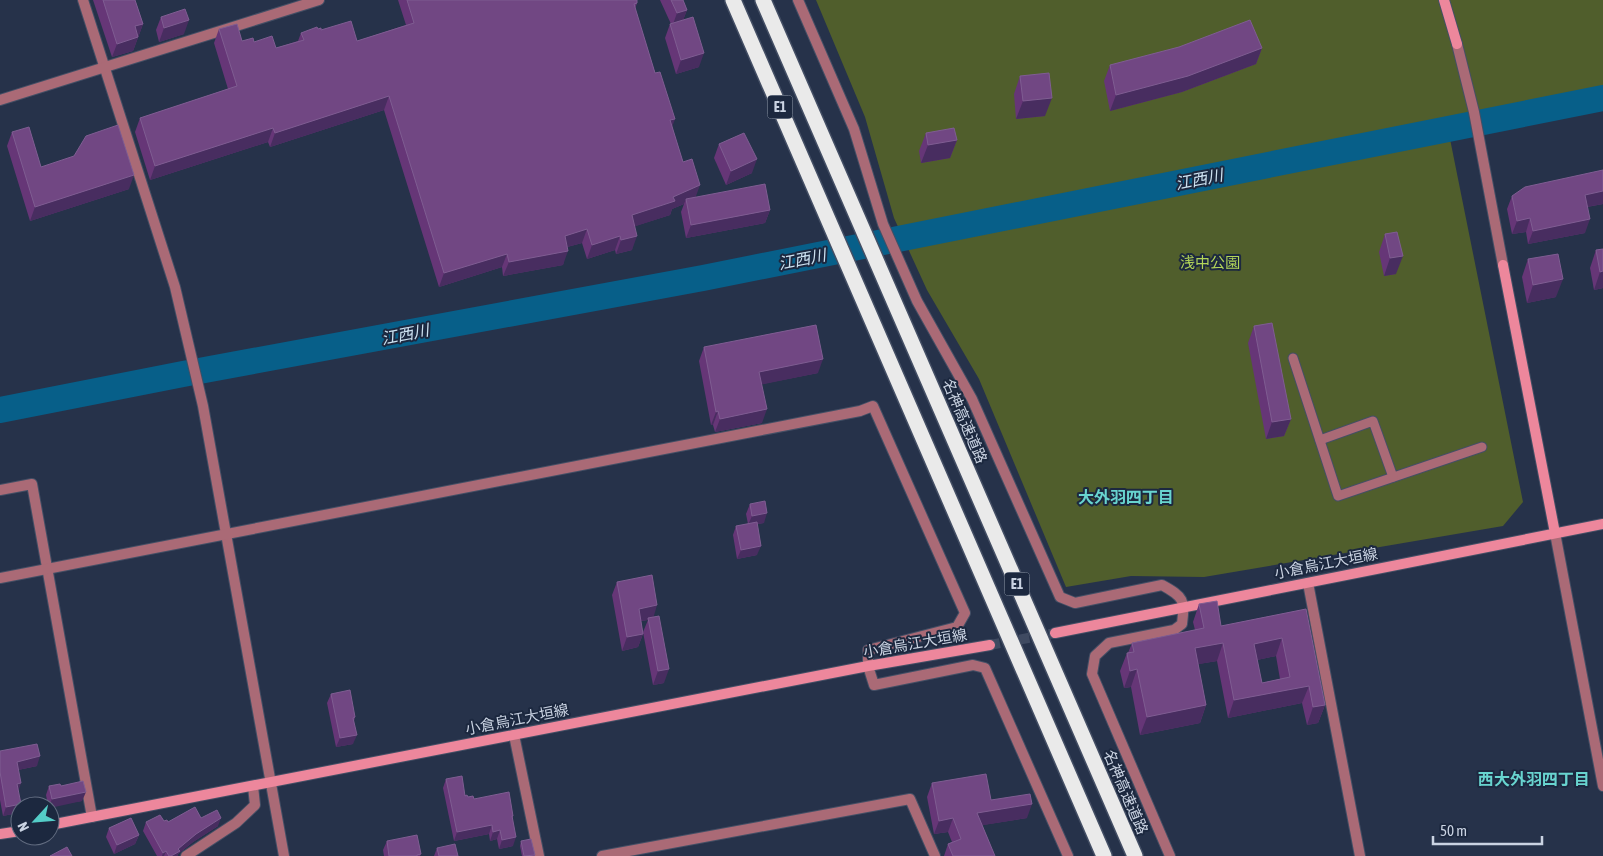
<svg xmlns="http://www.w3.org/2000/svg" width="1603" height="856" font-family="'Asap Condensed','Noto Sans JP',sans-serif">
<rect width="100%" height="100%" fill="#26324a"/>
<!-- green -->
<polygon fill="#505e2c" points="816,0 1603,0 1603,98 1448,129 1523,502 1503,526 1204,577 1131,576 1066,587 979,379 927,290 894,218 865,117"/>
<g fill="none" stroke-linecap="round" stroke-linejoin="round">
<!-- river -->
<polyline stroke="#075f89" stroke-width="26" points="0,410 183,374 703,278 1603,98"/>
<!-- secondary-tunnel -->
<polyline stroke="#3f4a61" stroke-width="10" stroke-dasharray="10 5" stroke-linecap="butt" points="990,645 1055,633"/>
<defs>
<g id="lane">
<polyline points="1293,358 1338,496 1482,447"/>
<polyline points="1320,440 1373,421 1393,477"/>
</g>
<g id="street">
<polyline points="83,0 175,287 203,406 284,856"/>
<path d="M798 0 854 129 883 224 917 301 972 399 1060 597 1075 603 1162 585C1184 597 1185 600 1182 624L1174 630 1109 643 1095 656 1092 674 1170 856"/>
<polyline points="1457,44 1474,112 1503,265"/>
<polyline points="0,100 319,0"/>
<polyline points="0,490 32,484 92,817"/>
<polyline points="1555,533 1603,786"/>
<polyline points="0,578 860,411 873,406 965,613 957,627 868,650 868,666 874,685 973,665 985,668 1068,856"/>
<polyline points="1308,583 1360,856"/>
<polyline points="514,735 539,856"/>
<polyline points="186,856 236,823 255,805 253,786"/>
<polyline points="602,856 910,799 935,856"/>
</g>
<g id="secondary">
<polyline points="1444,0 1457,44"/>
<polyline points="1503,265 1555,533"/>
<polyline points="1055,633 1603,524"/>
<polyline points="50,825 868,666 990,645"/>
<polyline points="0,834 20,831"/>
</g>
<g id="highway">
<polyline points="733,0 1104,856"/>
<polyline points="763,0 1135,856"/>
</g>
</defs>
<!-- lane casing -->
<use href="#lane" stroke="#444f65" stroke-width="11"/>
<!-- street casing -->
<use href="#street" stroke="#444f65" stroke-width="12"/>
<!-- secondary casing -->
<use href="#secondary" stroke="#444f65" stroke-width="12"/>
<!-- highway casing -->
<use href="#highway" stroke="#444f65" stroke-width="18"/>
<!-- lane -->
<use href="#lane" stroke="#aa6a76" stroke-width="9"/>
<!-- street -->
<use href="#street" stroke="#aa6a76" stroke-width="10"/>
<!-- secondary -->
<use href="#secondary" stroke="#ed879c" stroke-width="10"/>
<!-- highway -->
<use href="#highway" stroke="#eaeaea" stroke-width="15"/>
</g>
<!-- wall -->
<g fill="#663677" fill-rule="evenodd">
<polygon points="93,0 135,0 143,24 133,51 112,57"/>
<polygon points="398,0 637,0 637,3 635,9 683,162 695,197 770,210 765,223 686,238 681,212 684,204 672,209 670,215 635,226 632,250 616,254 615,250 587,259 582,243 567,247 563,265 503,276 502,267 439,287 384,110 270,147 268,142 150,180 135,132 140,118 228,89 214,43 219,29 242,41 254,42 276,48 298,41 301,33 318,29 357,41 406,25"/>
<polygon points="660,0 683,0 687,10 683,20 699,67 676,74 665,38 670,24 671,24"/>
<polygon points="161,17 184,34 159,42 156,30"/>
<polygon points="1262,48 1256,64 1182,92 1110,111 1104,81 1110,65"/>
<polygon points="1020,76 1045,116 1016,119 1014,94"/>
<polygon points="12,132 41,167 129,189 30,221 7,146"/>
<polygon points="926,133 957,140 950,158 921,163 919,151"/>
<polygon points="719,144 752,173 726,185 714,158"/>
<polygon points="1512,196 1603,204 1587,207 1585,233 1528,244 1526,232 1512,234 1507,209"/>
<polygon points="1385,234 1396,274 1384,276 1379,252"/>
<polygon points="1603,249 1603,288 1594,290 1590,268 1596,250"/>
<polygon points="1528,259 1556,297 1527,303 1522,277"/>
<polygon points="1254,326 1291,419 1284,436 1266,439 1248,343"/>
<polygon points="704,347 818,373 762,384 762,423 715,432 713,425 711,425 699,361"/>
<polygon points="750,504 764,523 757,524 757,555 737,559 733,535 736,526 748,524 746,514"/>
<polygon points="617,582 653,618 664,683 653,685 643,632 648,620 641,621 643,634 638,647 622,651 612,595"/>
<path d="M1199 604 1221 626 1306 609 1325 705 1318 723 1307 725 1302 703 1228 718 1217 661 1198 664 1206 705 1200 723 1140 735 1131 687 1124 688 1120 671 1127 653H1128L1132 643 1195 630 1193 622ZM1276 656 1280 679 1262 683 1257 660Z"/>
<polygon points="331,694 355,717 354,721 353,744 336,747 327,703"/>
<polygon points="0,751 37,766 18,770 17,813 3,816 0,800"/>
<polygon points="446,779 468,797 474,799 513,816 512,819 513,846 499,849 497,839 490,841 489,834 454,841 443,788"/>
<polygon points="932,783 991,800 1027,818 982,825 995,856 944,856 948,844 952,842 948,832 934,834 927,797"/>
<polygon points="49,786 82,801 48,806 46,795"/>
<polygon points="201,818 218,826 193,842 178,854 178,856 157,856 143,831 146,822 168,822"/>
<polygon points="109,828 139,835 135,844 114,854 106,837"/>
<polygon points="387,841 421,854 420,856 384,856 383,850"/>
<polygon points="521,841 535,856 522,856 520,846"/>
<polygon points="437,848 458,856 434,856"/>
</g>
<!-- shaded-wall -->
<g fill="#482d60">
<polygon points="687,10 682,23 672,27 677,13"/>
<polygon points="189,20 184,34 159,42 164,28"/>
<polygon points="143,24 133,51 112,57 117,44 135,26"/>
<polygon points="1262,48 1256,64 1182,92 1110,111 1116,95"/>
<polygon points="704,53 699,67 676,74 681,60"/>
<polygon points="389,96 384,110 270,147 275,133"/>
<polygon points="1052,98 1045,116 1016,119 1023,101"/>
<polygon points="675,119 670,133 670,120"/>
<polygon points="273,128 268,142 150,180 155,166"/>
<polygon points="957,140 950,158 921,163 928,145"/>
<polygon points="757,159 752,173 726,185 731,171"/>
<polygon points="134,175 129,189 30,221 35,207"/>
<polygon points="700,185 695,199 686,199 684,204 672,209 670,215 627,229 632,215"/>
<polygon points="1603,191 1603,204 1580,208 1585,195"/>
<polygon points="770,210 765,223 686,238 691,225"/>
<polygon points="1530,218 1526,232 1512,234 1517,221"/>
<polygon points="1590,219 1585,233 1528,244 1533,231"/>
<polygon points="587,229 582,243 560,249 565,236"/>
<polygon points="620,236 615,250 587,259 592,245"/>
<polygon points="637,236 632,250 616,254 621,240"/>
<polygon points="568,251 563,265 503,276 509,262"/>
<polygon points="507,254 502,267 439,287 444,273"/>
<polygon points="1403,256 1396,274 1384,276 1390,258"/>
<polygon points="1603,271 1603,288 1594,290 1600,272"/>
<polygon points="1563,279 1556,297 1527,303 1533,285"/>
<polygon points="823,359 818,373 754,386 759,372"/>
<polygon points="767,409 762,423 715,432 720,419"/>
<polygon points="718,411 713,425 711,425 716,412"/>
<polygon points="1291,419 1284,436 1266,439 1272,422"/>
<polygon points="767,513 764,523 748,525 752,516"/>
<polygon points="761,546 757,555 737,559 741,550"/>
<polygon points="657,605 653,619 634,622 639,609"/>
<polygon points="643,634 638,647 622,651 627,637"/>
<polygon points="1282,638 1276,656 1248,662 1254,644"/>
<polygon points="1223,643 1217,661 1188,666 1195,648"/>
<polygon points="669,669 664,683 653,685 658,671"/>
<polygon points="1137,669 1131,687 1124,688 1130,671"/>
<polygon points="1309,686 1302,703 1228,718 1234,700"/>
<polygon points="1206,705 1200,723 1140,735 1147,717"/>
<polygon points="1325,705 1318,723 1307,725 1313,707"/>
<polygon points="357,735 353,744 336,747 340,738"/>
<polygon points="40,756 37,766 13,771 17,762"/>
<polygon points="21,783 18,792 17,784"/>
<polygon points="86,792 82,801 50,808 49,806 52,799"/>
<polygon points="21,804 17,813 3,816 6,807"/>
<polygon points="1032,804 1027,818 972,827 977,813"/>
<polygon points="221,818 218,826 193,842 178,854 178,856 171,856 178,849 196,834"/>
<polygon points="953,818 948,832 934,834 939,821"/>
<polygon points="492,825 489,834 454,841 457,832"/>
<polygon points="500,830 497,839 490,841 493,832"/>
<polygon points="139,835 135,844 114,854 117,845"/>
<polygon points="516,837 513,846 499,849 502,840"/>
<polygon points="166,851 164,856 162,856 163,853"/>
</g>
<!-- building -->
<g fill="#714783" stroke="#7f5d92" fill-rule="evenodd">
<polygon points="103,0 135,0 143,24 135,26 138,37 117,44"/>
<polygon points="407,0 637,0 637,3 634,4 655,73 660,72 675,119 670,120 683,162 692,159 700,185 673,197 675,201 632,215 637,236 621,240 620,236 592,245 587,229 565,236 568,251 509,262 507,254 444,273 389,96 275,133 273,128 155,166 140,118 237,86 219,29 237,24 242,41 253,38 254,42 272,36 276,48 304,40 301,33 317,27 318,29 321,28 321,30 351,21 357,41 414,23"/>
<polygon points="671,0 683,0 687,10 677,13"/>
<polygon points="185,9 189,20 164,28 161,17"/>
<polygon points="693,17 704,53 681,60 670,24"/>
<polygon points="1250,20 1262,48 1188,76 1116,95 1110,65 1179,47"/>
<polygon points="1049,73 1052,98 1023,101 1020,76"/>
<polygon points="118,125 134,175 35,207 12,132 29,127 41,167 74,156 86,136"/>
<polygon points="954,128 957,140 928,145 926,133"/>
<polygon points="744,133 757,159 731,171 719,144"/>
<polygon points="1603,170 1603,191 1585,195 1590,219 1533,231 1530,218 1517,221 1512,196 1525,187"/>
<polygon points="765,184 770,210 691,225 686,199"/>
<polygon points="1397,232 1403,256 1390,258 1385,234"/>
<polygon points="1603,249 1603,271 1600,272 1596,250"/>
<polygon points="1558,254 1563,279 1533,285 1528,259"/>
<polygon points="1272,323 1291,419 1272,422 1254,326"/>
<polygon points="816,325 823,359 759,372 767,409 720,419 718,411 716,412 704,347"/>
<polygon points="765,501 767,513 752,516 750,504"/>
<polygon points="757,522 761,546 741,550 736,526"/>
<polygon points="652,575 657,605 639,609 643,634 627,637 617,582"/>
<path d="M1217 601 1221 626 1306 609 1325 705 1313 707 1309 686 1234 700 1223 643 1195 648 1206 705 1147 717 1137 669 1130 671 1127 653 1134 652 1132 643 1204 628 1199 604ZM1282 638 1290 677 1262 683 1254 644Z"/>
<polygon points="659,616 669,669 658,671 648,618"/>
<polygon points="350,690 355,717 353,718 357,735 340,738 331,694"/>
<polygon points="37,744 40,756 17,762 21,783 17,784 21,804 6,807 0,772 0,751"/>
<polygon points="986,774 991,800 1030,794 1032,804 977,813 995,856 953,856 948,844 961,839 953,818 939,821 932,783"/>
<polygon points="462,776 465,796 467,795 468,797 473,796 474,799 509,792 513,816 512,816 516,837 502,840 500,830 493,832 492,825 457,832 446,779"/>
<polygon points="83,781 86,792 52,799 49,786 60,784 61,786"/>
<polygon points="195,807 201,818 217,810 221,818 196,834 178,849 180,851 171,856 169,856 166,851 163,853 146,822 160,815 164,821 167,820 168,822"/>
<polygon points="131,818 139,835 117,845 109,828"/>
<polygon points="417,835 421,854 417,855 417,856 389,856 387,841"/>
<polygon points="531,839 535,855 524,856 521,841"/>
<polygon points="455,844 458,856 439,856 437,848"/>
<polygon points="67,847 72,856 50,856"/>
</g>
<g text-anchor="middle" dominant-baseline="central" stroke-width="4" stroke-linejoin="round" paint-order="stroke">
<!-- shield labels -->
<g fill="#1c283f" stroke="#96a0b1" stroke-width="1">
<rect x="767.5" y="95.5" width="25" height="23" rx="4"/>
<rect x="1004.5" y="572.5" width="25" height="23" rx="4"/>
</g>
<g font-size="14" font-weight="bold" fill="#cad3e2">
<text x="780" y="107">E1</text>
<text x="1017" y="584">E1</text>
</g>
<!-- park labels -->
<g font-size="15" fill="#b2d459" stroke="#1c283f">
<text x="1210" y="262">浅中公園</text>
</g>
<!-- street labels -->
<g font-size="15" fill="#cad3e2" stroke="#1c283f">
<text transform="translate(965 421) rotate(67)">名神高速道路</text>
<text transform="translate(1326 563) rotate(-11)">小倉烏江大垣線</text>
<text transform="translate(915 643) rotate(-10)">小倉烏江大垣線</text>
<text transform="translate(517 719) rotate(-11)">小倉烏江大垣線</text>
<text transform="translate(1126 792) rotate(67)">名神高速道路</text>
</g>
<!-- water labels -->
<g font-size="16" font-style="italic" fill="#cce1f0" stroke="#1c283f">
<text transform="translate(1199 179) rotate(-11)">江西川</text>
<text transform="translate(802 259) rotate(-11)">江西川</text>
<text transform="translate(405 334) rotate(-11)">江西川</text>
</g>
<!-- neighbourhood labels -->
<g font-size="16" font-weight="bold" fill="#68d4cf" stroke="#1c283f">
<text x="1126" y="497">大外羽四丁目</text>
<text x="1534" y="779">西大外羽四丁目</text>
</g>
</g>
<!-- north arrow -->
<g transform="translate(35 821) rotate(244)"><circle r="24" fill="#1c283f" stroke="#626c80"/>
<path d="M0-4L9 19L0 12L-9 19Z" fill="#54cdc8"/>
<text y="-8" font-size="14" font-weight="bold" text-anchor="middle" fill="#cad3e2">N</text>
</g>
<!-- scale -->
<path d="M1433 836v8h109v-8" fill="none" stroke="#cad3e2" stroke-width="2.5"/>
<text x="1440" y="836" font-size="15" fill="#cad3e2" stroke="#1c283f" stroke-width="4" paint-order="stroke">50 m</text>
</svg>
